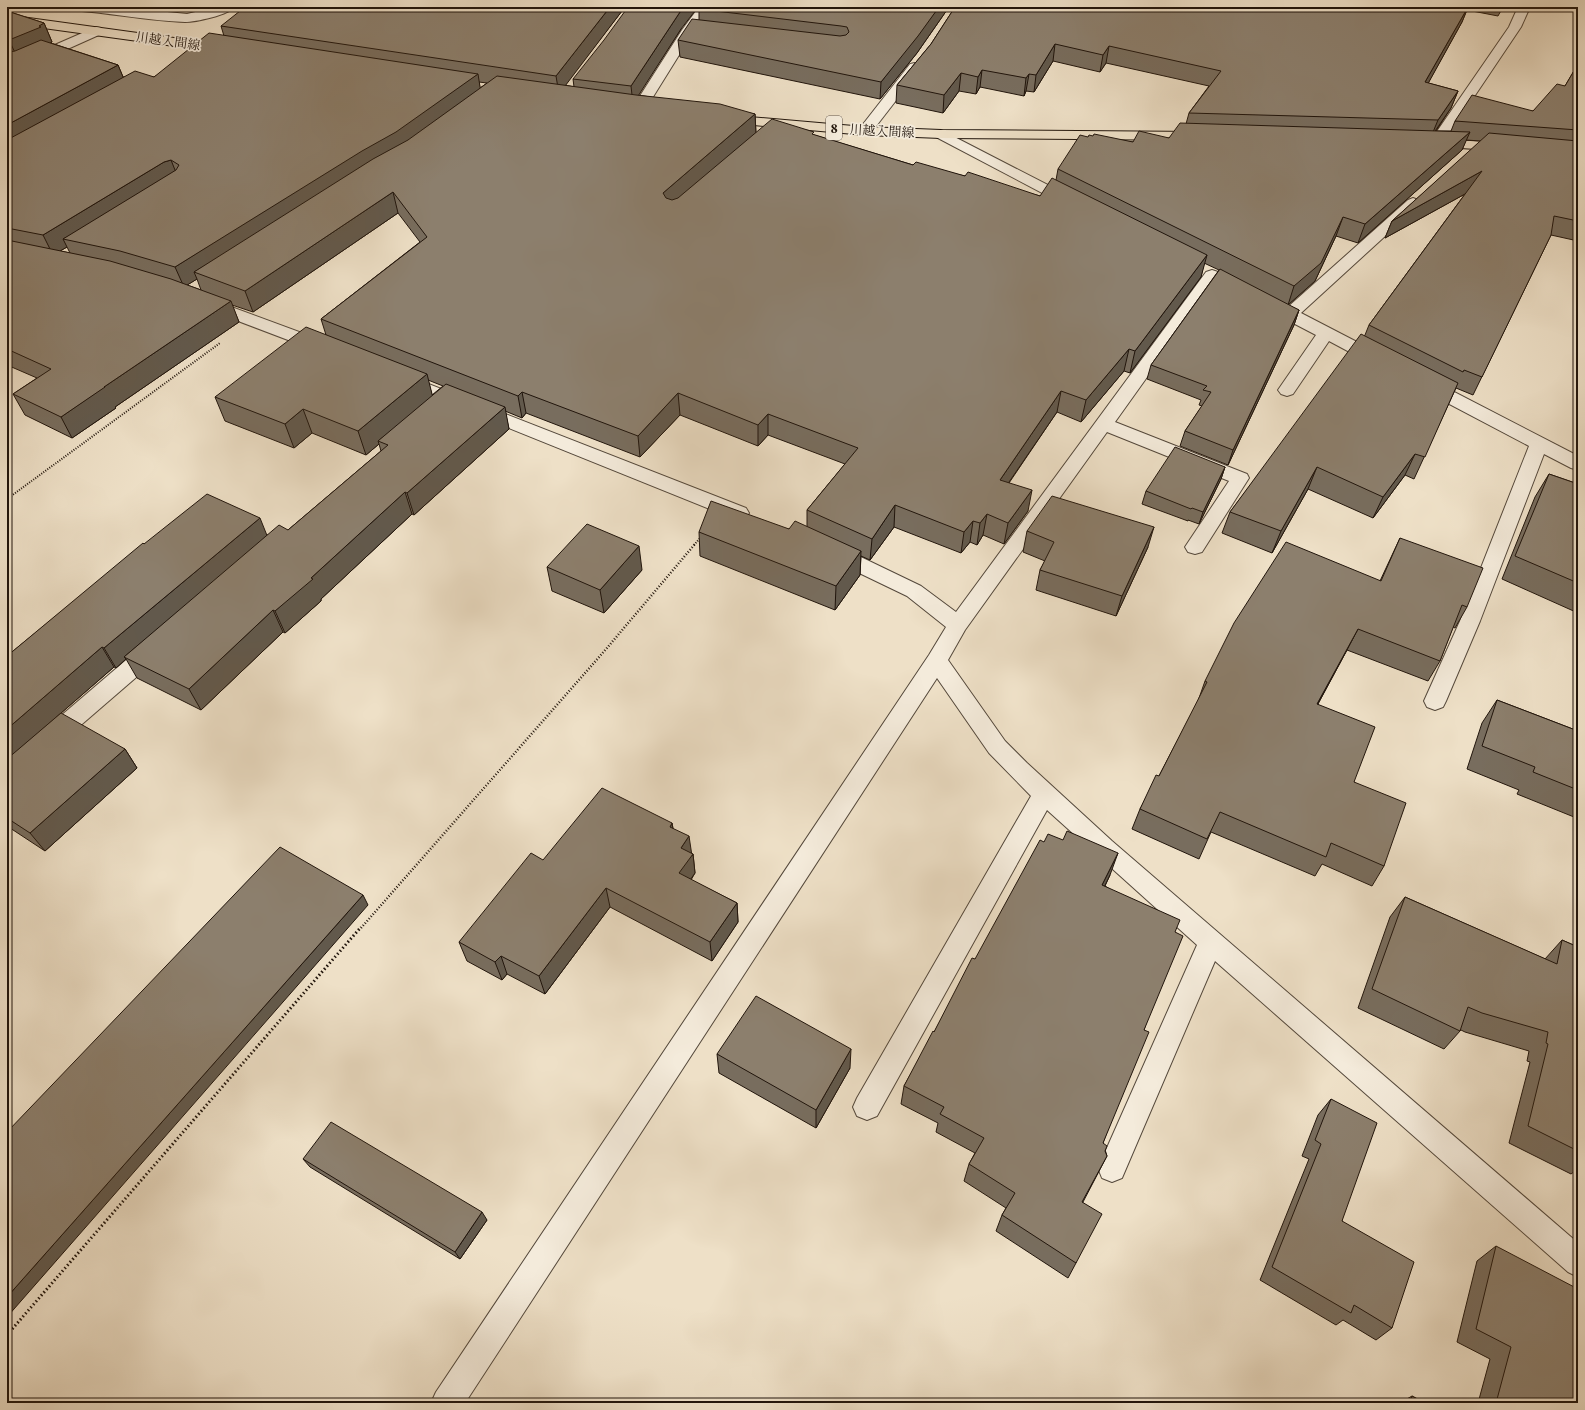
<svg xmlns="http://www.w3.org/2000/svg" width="1585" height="1410" font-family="'EB Garamond','Noto Serif JP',serif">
<rect width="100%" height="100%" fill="#eee0c7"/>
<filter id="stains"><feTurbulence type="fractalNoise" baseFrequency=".005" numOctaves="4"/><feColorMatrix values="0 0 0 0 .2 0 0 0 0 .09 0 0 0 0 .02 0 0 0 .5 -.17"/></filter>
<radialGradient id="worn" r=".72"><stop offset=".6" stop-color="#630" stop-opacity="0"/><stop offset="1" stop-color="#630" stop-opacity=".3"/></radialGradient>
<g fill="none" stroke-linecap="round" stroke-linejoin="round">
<defs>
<g id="minor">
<path d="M76 7H118L187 14 216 7H234C229 15 195 22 185 22 151 21 116 14 82 11L78 10Z"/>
<polygon points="699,7 711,7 694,31 643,113 638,114 633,113 631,110 682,30"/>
<polygon points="1518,7 1530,7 1521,27 1441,146 1436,147 1431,146 1429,143 1509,27"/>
<polygon points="96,27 101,28 102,31 101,34 23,69 18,70 7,67 7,58 18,61"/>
<polygon points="915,63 920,64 922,67 870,134 865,135 860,134 858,131 860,128 910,64"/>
<polygon points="941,130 1075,199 1078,202 1075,205 1070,207 1065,205 936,137 934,134 936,131"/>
<polygon points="1413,198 1418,200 1421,203 1418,206 1301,313 1384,356 1387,360 1384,364 1378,365 1372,364 1329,341 1293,394 1287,396 1281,394 1278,390 1316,335 1264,308 1262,304 1264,300 1270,299 1276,300 1288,307 1408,200"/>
<polygon points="1212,270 1218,272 1220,275 1115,422 1247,474 1249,478 1202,552 1195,554 1188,552 1185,547 1229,481 1107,432 965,630 948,660 1005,741 1027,763 1112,841 1578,1243 1578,1277 1568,1272 1215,961 1122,1178 1112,1182 1102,1178 1098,1168 1197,945 1047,810 877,1116 867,1120 857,1116 853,1107 857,1098 1031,796 989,753 937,678 465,1403 431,1403 436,1392 929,655 946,627 907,596 826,557 823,552 826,547 833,545 840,547 921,586 956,612 1206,272"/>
<polygon points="207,298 329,343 332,347 329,351 323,352 317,351 201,307 199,303 201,299"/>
<polygon points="403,374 746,508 749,513 746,518 739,520 732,518 397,383 394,379 397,375"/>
<polygon points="1425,378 1431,380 1578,456 1578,470 1571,468 1544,454 1480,621 1446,701 1443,707 1435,710 1427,707 1424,701 1460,621 1529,446 1419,388 1416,384 1419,380"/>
<polygon points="154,641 162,643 165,649 162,655 15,782 7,784 7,762 146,643"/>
</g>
<g id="major">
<polygon points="7,15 225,45 230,46 232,49 230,52 225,53 7,23"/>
<polygon points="726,115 865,127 941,130 1201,132 1206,133 1208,136 1206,139 1201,140 941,138 865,135 721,122 719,119 721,116"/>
<polygon points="1434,139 1507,143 1512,144 1514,147 1512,150 1507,151 1429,146 1427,143 1429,140"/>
</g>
</defs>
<!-- minor casing -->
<use href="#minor" stroke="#54483b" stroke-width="2"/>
<!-- major casing -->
<use href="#major" stroke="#21150c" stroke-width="2"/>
<!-- path-far2 -->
<g stroke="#21150c" stroke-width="2" stroke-dasharray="1 1.5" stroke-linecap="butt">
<polyline points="7,499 220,343"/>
<polyline points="694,545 701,537"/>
</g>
<!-- path-far1 -->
<polyline stroke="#21150c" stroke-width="2.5" stroke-dasharray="1 2" stroke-linecap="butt" points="361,928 607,648 695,544"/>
<!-- path -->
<polyline stroke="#21150c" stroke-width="3" stroke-dasharray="1.5 2.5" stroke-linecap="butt" points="7,1335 361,927"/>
<!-- minor -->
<use href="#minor" fill="#f4ebdb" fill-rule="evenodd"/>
<!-- major -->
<use href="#major" fill="#eee0c7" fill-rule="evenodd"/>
</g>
<!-- wall -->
<g fill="#786d5e" stroke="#21150c" fill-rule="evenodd">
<path d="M625 7 565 85 574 87 573 79 681 29 638 95 755 114 756 133 814 135 913 165 965 176 1040 196 1056 180 1058 169 1088 137 1133 142 1169 138 1186 124 1189 113 1209 86 1106 63 1100 72 1053 61 1034 92 1026 91 1024 96 980 87 976 94 959 91 943 113 896 103 897 85 931 44 955 7H1503L1498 16 1467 10 1462 22 1428 83 1458 91 1451 108 1436 131H1451L1455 121 1533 111 1565 86 1578 64V241L1551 235 1473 395 1456 388 1414 479 1405 475 1373 518 1308 489 1272 553 1222 533 1230 512 1365 335 1369 325 1465 194 1385 238 1392 221 1481 141 1466 140 1462 150 1358 243 1336 236 1315 281 1288 305 1299 310 1294 325 1228 465 1180 446 1185 431 1202 406 1199 405 1201 400 1147 379 1151 365 1219 270 1204 263 1201 277 1130 373 1124 371 1081 422 1057 412 1009 483 1028 511 1004 544 983 535 977 545 970 542 961 553 894 527 870 560 861 556 860 575 835 610 700 556 699 532 789 529 807 527V510L845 464 768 435 758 446 680 415 640 457 526 413 522 418 505 411 509 429 414 515 412 514 321 599V601L285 633 283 632 201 710 137 678 126 659 116 668 114 667 37 734 125 749 137 768 45 851 7 826V656L144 544 267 535 288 530 381 451 379 444 366 455 312 433 294 448 225 421 215 397 326 335 321 319 420 242 398 213 253 312 232 305 239 322 115 407 116 408 72 438 25 415 13 394 37 378 7 365V11L44 23 52 42 51 43 118 65 123 77H154L224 36 221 26ZM479 82 487 83 480 88ZM67 247 70 253 60 251ZM197 279 201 290 187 285ZM428 380 443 386 432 395Z"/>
<polygon points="700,7 949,7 917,53 880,99 680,57 678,40 699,20 699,9"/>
<polygon points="1225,467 1221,479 1199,524 1188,520 1188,521 1142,504 1146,491"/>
<polygon points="1549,474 1578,484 1578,613 1502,579 1535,497"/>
<polygon points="1027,531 1148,547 1116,616 1036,590 1040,570 1045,561 1023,552"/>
<polygon points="1400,538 1467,607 1455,628 1453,627 1440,661 1428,681 1347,650 1318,704 1354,782 1384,866 1372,886 1322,864 1315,876 1211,832 1199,859 1132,829 1140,809 1159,776 1198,701 1205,681 1380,581"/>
<polygon points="547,567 642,570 604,613 552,591"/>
<polygon points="1497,700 1578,731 1578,813 1574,817 1517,794 1519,790 1467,769 1482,723"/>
<polygon points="672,823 673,828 691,853 693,854 695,873 691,880 737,903 738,922 712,961 610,907 545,994 507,974 502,980 467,961 459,942 543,860"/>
<polygon points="1110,875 1105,886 1175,932 1144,1030 1103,1143 1107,1156 1083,1202 1076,1263 1068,1278 996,1231 1002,1215 1006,1208 964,1181 969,1164 975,1153 936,1132 938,1123 901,1104 904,1086 975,959"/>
<polygon points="1405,897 1545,959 1562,940 1578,947 1578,1169 1571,1174 1509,1143 1530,1062 1527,1061 1529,1051 1465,1032 1461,1030 1460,1031 1444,1049 1358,1008 1390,917"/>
<polygon points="717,1054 850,1068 816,1128 719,1073"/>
<polygon points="1331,1099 1342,1221 1392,1328 1376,1340 1343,1320 1336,1325 1260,1280 1309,1159 1302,1156 1318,1115"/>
<polygon points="303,1159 487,1220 460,1259 310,1167"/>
<polygon points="1496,1246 1578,1403 1478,1403 1490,1359 1457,1342 1477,1261"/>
<polygon points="1412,1396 1425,1403 1400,1403"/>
</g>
<!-- shaded-wall -->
<g fill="#62594c" stroke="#21150c">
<polygon points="610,7 625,7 559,94 556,76"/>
<polygon points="684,7 698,7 681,29 633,104 631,86 680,12"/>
<polygon points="939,7 949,7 917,53 880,99 881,82"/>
<polygon points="1468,7 1462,22 1419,100 1425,82"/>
<polygon points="44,23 52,42 18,59 9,40"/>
<polygon points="1055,44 1053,61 1034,92 1036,75"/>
<polygon points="1109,46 1106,63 1100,72 1103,55"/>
<polygon points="118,65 126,84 7,150 7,125"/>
<polygon points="982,70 980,87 976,94 978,77"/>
<polygon points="961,73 959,91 943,113 944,95"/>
<polygon points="478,74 481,93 401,152 194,272 197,279 184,287 175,267"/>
<polygon points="1029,74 1026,91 1024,96 1026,78"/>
<polygon points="1458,91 1451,108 1431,137 1438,120"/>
<polygon points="755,114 756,135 665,214 663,193"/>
<polygon points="1470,132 1462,150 1358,243 1365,224"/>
<polygon points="171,160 179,180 63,239 67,247 53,255 43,235 164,162"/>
<polygon points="1482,171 1474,189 1385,238 1392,221"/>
<polygon points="393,192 398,213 253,312 245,291"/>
<polygon points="1343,217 1336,236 1315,281 1288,305 1294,286"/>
<polygon points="1207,255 1201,277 1130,373 1135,351"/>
<polygon points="231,301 239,322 115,407 116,408 72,438 61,417 104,387"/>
<polygon points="1299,310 1294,325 1228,465 1233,450"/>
<polygon points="1129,349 1124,371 1081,422 1086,400"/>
<polygon points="427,374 433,398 378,441 379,444 366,455 358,431"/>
<polygon points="1061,391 1057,412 996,501 1000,480"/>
<polygon points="522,392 526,413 522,418 518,396"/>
<polygon points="678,393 680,415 640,457 638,436"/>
<polygon points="505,407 509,429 414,515 407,493"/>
<polygon points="303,409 312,433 294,448 285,424"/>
<polygon points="768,414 768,435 758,446 758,425"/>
<polygon points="1415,454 1405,475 1373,518 1383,497"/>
<polygon points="1225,467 1221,479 1199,524 1203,512"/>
<polygon points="1317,467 1308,489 1272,553 1281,531"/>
<polygon points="1032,490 1028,511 1004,544 1008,523"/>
<polygon points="405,492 412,514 321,599 321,601 285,633 275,611"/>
<polygon points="895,505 894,527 870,560 872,539"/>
<polygon points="987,514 983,535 977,545 980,523"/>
<polygon points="260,518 268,538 124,657 126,659 116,668 104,648"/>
<polygon points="973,521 970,542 961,553 964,532"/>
<polygon points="1154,527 1148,547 1116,616 1122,596"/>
<polygon points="639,546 642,570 604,613 600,590"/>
<polygon points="861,551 860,575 835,610 836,586"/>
<polygon points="273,610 283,632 201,710 189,689"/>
<polygon points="1358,629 1347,650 1307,724 1317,704"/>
<polygon points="102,647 114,667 7,760 7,729"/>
<polygon points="125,749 137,768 45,851 30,833"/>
<polygon points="672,823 675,843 670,827"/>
<polygon points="689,836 692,856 693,854 695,873 681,893 679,873 681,848"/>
<polygon points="1118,853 1110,875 1095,906 1102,885"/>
<polygon points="606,888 610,907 545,994 539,976"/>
<polygon points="363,895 368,905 7,1317 7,1297"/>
<polygon points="737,903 738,922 712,961 710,942"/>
<polygon points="501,956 507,974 502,980 495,962"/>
<polygon points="851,1049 850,1068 816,1128 816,1110"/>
<polygon points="482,1212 487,1220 460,1259 455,1252"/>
</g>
<!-- building -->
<g fill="#8c7f6d" stroke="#21150c">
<polygon points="245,7 610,7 556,76 221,26"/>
<polygon points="628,7 684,7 680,12 631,86 573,79 604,40"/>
<polygon points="700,7 939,7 918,36 881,82 678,40 692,19 840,36 846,35 849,32 847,27 841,26 699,9"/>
<polygon points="955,7 1468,7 1425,82 1458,91 1438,120 1189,113 1221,71 1109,46 1103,55 1055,44 1036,75 1029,74 1026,78 982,70 978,77 961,73 944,95 897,85 931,44"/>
<polygon points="7,11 44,23 39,26 41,27 9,40 7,40"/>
<polygon points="209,33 478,74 396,132 362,151 175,267 120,251 63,239 176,170 179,165 171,160 164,162 43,235 7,228 7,140 135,71 154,77"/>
<polygon points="41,40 118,65 7,125 7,52 9,52 15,51"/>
<polygon points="1578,64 1578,130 1455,121 1472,95 1533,111 1557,84 1565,86"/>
<polygon points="497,76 636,95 720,104 755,114 663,193 666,198 672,200 678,198 772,119 814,132 812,134 913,165 916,162 965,176 968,172 1040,196 1052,178 1207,255 1135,351 1129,349 1086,400 1061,391 1000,480 1032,490 1008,523 987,514 980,523 973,521 964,532 895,505 872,539 807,510 858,448 768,414 758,425 678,393 638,436 522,392 518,396 321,319 427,237 393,192 245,291 194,272 373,159 408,140"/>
<polygon points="1180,123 1470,132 1365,224 1343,217 1321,263 1294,286 1058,169 1080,135 1088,137 1089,135 1093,136 1094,134 1133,142 1139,131 1169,138"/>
<polygon points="1489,133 1578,141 1578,221 1554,216 1551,235 1482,377 1464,370 1463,372 1369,325 1482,171 1392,221"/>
<polygon points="7,240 110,261 171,279 231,301 104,387 105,387 61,417 13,394 51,369 7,349"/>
<polygon points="1220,269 1299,310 1233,450 1185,431 1211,392 1203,390 1207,386 1151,365"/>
<polygon points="306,327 427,374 358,431 303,409 285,424 215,397"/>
<polygon points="1361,334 1458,383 1425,457 1415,454 1383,497 1317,467 1281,531 1230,512"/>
<polygon points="446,384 505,407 407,493 405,492 311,578 313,579 275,611 273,610 189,689 124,657 279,525 288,530 388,445 378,441"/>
<polygon points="1175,447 1225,467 1203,512 1192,508 1191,509 1146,491"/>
<polygon points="1549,474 1578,484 1578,583 1515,556"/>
<polygon points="207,494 260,518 104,648 102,647 7,729 7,656 143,543 144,544"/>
<polygon points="1052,496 1154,527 1122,596 1040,570 1054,542 1027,531"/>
<polygon points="711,501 789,529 795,521 861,551 836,586 699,532"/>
<polygon points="587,524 639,546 600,590 547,567"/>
<polygon points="1400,538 1483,568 1467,607 1462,605 1440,661 1358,629 1317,704 1375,727 1354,782 1406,803 1384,866 1331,843 1326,857 1220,812 1207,839 1140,809 1156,775 1159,776 1207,682 1205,681 1234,623 1286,542 1381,581"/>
<polygon points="1497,700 1578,731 1578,790 1533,772 1535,767 1482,746"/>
<polygon points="61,713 125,749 30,833 7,818 7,759"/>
<polygon points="602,788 672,823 670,827 689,836 681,848 693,854 679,873 737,903 710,942 606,888 539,976 501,956 495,962 459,942 531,853 543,860"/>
<polygon points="1067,831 1118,853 1102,885 1180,920 1175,932 1183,936 1144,1030 1149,1032 1103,1143 1107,1146 1105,1151 1107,1156 1082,1202 1102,1214 1076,1263 1002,1215 1015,1193 969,1164 984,1138 940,1114 944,1107 904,1086 933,1031 934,1032 972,958 975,959 1040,840 1044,842 1048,834 1063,840"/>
<polygon points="280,847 363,895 7,1297 7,1132"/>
<polygon points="1405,897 1557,964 1562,940 1578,947 1578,1151 1528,1126 1548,1044 1546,1043 1548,1032 1482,1013 1468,1007 1460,1031 1372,989"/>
<polygon points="756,996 851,1049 816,1110 717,1054"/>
<polygon points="1331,1099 1377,1123 1342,1221 1414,1262 1392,1328 1354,1305 1351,1313 1272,1267 1321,1144 1315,1140"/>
<polygon points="331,1122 482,1212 455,1252 303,1159"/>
<polygon points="1496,1246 1578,1289 1578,1403 1496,1403 1511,1347 1476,1329"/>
<polygon points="1412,1396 1425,1403 1410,1403"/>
</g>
<g text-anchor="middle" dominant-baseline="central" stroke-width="3.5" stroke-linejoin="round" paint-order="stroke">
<!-- far-street labels -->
<g font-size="13" fill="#21150c" stroke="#f4ebdb">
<text transform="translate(168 41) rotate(8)">川越入間線</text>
<text transform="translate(882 131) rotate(3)">川越入間線</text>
</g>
<!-- shield labels -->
<rect fill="#f4ebdb" stroke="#60554a" stroke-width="1" x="826" y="116" width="16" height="24" rx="3"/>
<g font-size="14" font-weight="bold" fill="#21150c">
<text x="834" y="128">8</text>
</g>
</g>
<!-- margin -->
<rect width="1585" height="1410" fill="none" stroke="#eee0c7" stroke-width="24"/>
<rect x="8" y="8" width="1569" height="1394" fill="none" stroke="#21150c" stroke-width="2"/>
<rect x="12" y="12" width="1561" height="1386" fill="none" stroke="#21150c"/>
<rect width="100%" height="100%" filter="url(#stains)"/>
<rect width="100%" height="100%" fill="url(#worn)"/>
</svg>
